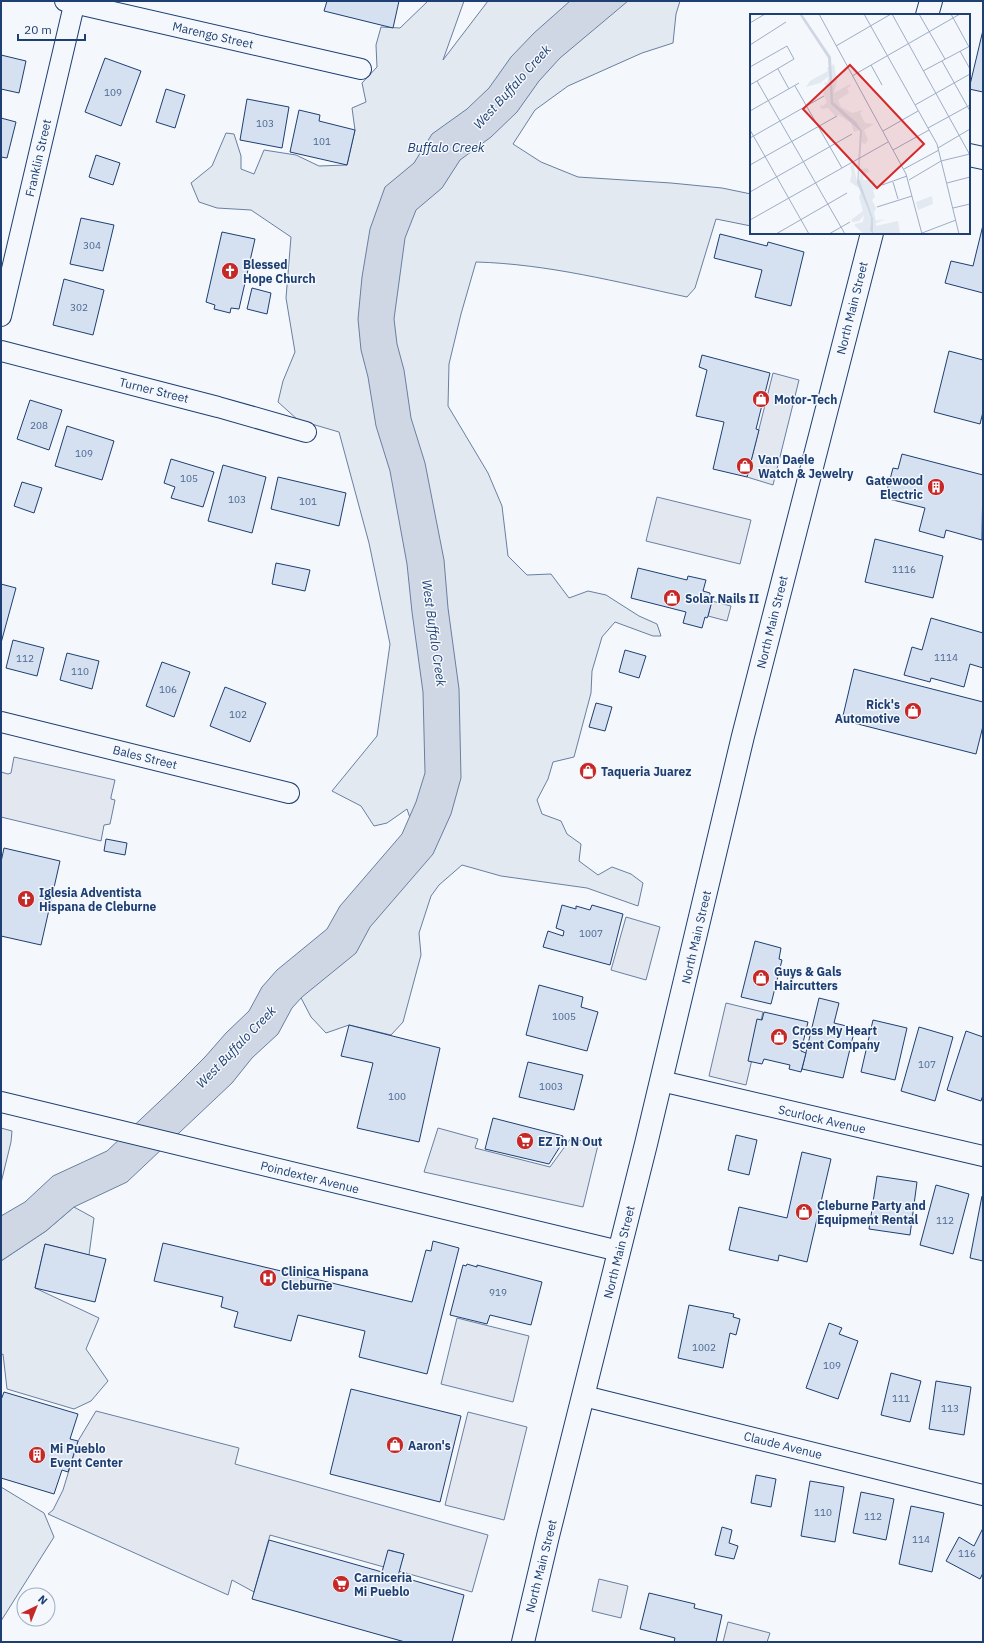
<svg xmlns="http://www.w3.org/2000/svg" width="984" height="1643" font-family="'IBM Plex Sans',sans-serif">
<rect width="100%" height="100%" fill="#f4f7fb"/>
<!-- green -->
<g fill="#e3e9f0" stroke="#687fa3">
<path d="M428 1H464L443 60 488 1H680L676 14 673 43 642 53 568 86 535 110 513 144 541 162 578 177 671 183 722 188 751 194V226L716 219 695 288 687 297C617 282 548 264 476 262L461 314 449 364 448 406 488 473 502 506 508 556 527 575 551 574 569 598 588 591 606 595 639 616 657 624 661 636H653L615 622 602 637 592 671 591 693 574 757 553 762 548 779 537 800 542 814 561 821 567 834 581 844 579 861 598 875 612 867 631 874 643 883 638 906 587 888 501 876 462 865 439 885 431 896 419 933 421 955 403 1022 391 1035 349 1025 326 1033 311 1017 299 994 413 827 407 809 387 823 374 826 361 806 332 791 377 736 390 644 369 543 339 432 298 420 278 402 283 381 295 352 286 298 291 237 251 210 217 208 199 202 191 183 212 166 226 133 234 134 241 156V169L254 174 264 150 296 155 319 166 347 165 355 130 352 108 366 102 362 83 377 67 376 45 381 27 400 28Z"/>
<polygon points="1,1128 12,1131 11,1142 1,1183"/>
<polygon points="74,1207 94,1218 89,1255 45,1244 35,1288 99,1318 86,1349 108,1381 91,1401 74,1409 7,1389 3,1354 1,1355 1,1261 46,1231"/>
<polygon points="1,1487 44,1513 54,1537 1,1621"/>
</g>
<!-- parking -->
<g fill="#e3e8f0" stroke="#687fa3">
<polygon points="773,373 799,380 773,485 747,477"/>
<polygon points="657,497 751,520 740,564 646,541"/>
<polygon points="712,601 731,606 727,621 708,616"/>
<polygon points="14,757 115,780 111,797 111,799 115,800 110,824 104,825 101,841 1,817 1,772 8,774 11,773"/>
<polygon points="626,917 660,927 646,980 611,970"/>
<polygon points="726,1003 763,1012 746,1085 709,1076"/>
<polygon points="438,1128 478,1139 475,1148 550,1167 571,1138 598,1145 583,1207 424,1172"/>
<polygon points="457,1318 529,1336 513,1402 441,1384"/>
<polygon points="96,1411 239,1448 235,1464 488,1535 472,1592 399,1571 404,1554 389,1550 384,1567 270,1535 254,1592 232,1580 228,1595 48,1514 53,1510 63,1490 78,1441"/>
<polygon points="468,1412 527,1427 504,1520 445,1505"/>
<polygon points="599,1579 628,1586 621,1618 592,1611"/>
<polygon points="728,1622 770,1633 767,1642 723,1642"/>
</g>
<!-- water -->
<polygon fill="#cfd7e4" stroke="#687fa3" points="570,1 628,1 560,58 539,81 517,112 491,137 460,160 442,188 416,210 405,238 394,319 397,344 404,370 411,418 425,463 444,560 448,608 459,689 461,778 451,814 433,854 370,927 356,953 302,997 292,1008 278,1034 252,1058 232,1083 127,1182 74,1207 46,1231 1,1261 1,1216 25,1202 53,1176 107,1151 177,1085 205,1057 226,1033 249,1011 262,987 277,970 327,929 340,906 402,834 416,802 425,773 423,692 412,612 407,564 390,471 376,426 368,377 361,350 358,319 362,277 370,229 385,187 414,163 432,134 467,109 489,88 511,57 534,33"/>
<!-- building -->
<g fill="#d5e0f0" stroke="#1d3f73">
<polygon points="327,1 399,1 393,28 324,11"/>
<polygon points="983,30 983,92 969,89"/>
<polygon points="1,55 26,61 19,93 1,89"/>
<polygon points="105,58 141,71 121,126 85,112"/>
<polygon points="166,89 185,95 175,128 156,122"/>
<polygon points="247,99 289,107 282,148 240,140"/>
<polygon points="299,110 320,115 319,121 355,130 347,165 290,152"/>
<polygon points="1,118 16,122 7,158 1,157"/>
<polygon points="96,155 120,163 113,185 89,177"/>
<polygon points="81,218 114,225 103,271 70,264"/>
<polygon points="983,225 983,293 945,283 951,261 973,266"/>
<polygon points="222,232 255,239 239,309 231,308 230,313 214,309 215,305 206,302"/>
<polygon points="720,234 767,246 768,242 804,252 791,306 755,297 762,270 714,258"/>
<polygon points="64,279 104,290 93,335 53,325"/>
<polygon points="252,288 271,293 267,314 247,309"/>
<polygon points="949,351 983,360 983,412 980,424 934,412"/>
<polygon points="702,355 770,373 756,429 759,430 747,477 713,469 724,422 696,416 707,370 699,367"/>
<polygon points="30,400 62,410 49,450 17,439"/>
<polygon points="67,426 114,441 102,480 55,466"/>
<polygon points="902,454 983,475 982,540 946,530 944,538 919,531 925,508 885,498 893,468 898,469"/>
<polygon points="171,459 214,472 203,507 171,498 175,487 164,483"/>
<polygon points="223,465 266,477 252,533 208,521"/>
<polygon points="278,477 346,493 339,526 271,509"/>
<polygon points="22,482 42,488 34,513 14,506"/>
<polygon points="875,539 943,556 933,598 865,582"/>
<polygon points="276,563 310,570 305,591 272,584"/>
<polygon points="638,568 687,580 688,576 706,580 703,591 710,593 710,596 713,597 708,616 707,618 705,617 702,628 683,623 686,612 631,598"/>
<polygon points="1,584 16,588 1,643"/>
<polygon points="931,618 983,633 983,668 970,664 964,687 931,678 930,682 904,675 912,647 922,650"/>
<polygon points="13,640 44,648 37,676 6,668"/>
<polygon points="625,650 646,656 639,678 619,672"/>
<polygon points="67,653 99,661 92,689 60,680"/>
<polygon points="162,662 190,672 174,717 146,706"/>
<polygon points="854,669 983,702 983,726 976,754 842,720"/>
<polygon points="225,687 266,703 250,742 210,726"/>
<polygon points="596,703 612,707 605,731 589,727"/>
<polygon points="106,839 127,843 125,855 104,851"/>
<polygon points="4,848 60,861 41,945 1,936 1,862"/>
<polygon points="562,905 576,909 576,906 590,910 592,905 623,914 610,965 543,947 548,931 563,936 564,931 556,928"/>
<polygon points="755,941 781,948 779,959 782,960 771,1004 741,997"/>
<polygon points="539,985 583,997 581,1007 598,1012 587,1051 526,1035"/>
<polygon points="819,998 839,1003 834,1023 855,1028 843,1078 802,1069"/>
<polygon points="764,1012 808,1022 801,1051 806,1053 801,1072 789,1069 790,1065 764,1059 762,1064 748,1061 757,1019 762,1020"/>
<polygon points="873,1020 907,1028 895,1080 861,1072"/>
<polygon points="349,1025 440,1048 419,1142 357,1128 373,1063 341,1056"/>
<polygon points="919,1027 953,1037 935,1101 901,1091"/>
<polygon points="966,1031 983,1037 983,1095 981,1101 947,1090"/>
<polygon points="528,1062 583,1075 574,1110 519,1097"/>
<polygon points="493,1118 563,1136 561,1145 549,1164 485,1149"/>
<polygon points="736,1135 757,1140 749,1175 728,1170"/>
<polygon points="802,1152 831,1159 807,1262 779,1255 778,1261 729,1250 739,1207 787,1218"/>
<polygon points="877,1176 917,1182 910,1235 869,1229"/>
<polygon points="936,1185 969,1194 953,1254 920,1245"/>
<polygon points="982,1196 983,1196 983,1261 970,1258"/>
<polygon points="433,1241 459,1248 427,1374 359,1357 365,1331 298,1315 291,1341 234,1327 238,1312 221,1307 223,1297 154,1281 163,1243 412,1302 426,1250 431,1251"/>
<polygon points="45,1244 106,1259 95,1302 35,1288"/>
<polygon points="467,1264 477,1267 477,1265 542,1282 531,1325 490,1315 487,1324 450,1315 463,1265 466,1266"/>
<polygon points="689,1305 734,1314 733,1317 740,1319 736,1335 730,1333 723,1368 678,1358"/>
<polygon points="829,1323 842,1328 839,1334 858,1341 838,1399 806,1388"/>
<polygon points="891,1373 921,1381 910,1422 881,1415"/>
<polygon points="936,1381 971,1387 964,1435 929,1429"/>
<polygon points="351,1389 461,1416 440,1502 330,1474"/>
<polygon points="4,1392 78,1414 70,1439 78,1441 68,1472 62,1470 54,1494 1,1478 1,1400"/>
<polygon points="756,1475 776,1479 771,1507 751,1503"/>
<polygon points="810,1481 844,1487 835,1542 801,1536"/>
<polygon points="861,1492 894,1499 886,1540 853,1533"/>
<polygon points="911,1506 944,1513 932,1572 899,1564"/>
<polygon points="722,1527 732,1530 729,1543 738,1546 734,1559 715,1555"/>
<polygon points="983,1528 983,1573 980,1579 946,1561 959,1537 974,1546"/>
<polygon points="269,1540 382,1572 388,1550 404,1554 398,1576 464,1595 452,1642 405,1642 252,1599"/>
<polygon points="649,1593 695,1604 694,1608 722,1615 716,1642 674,1642 675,1638 640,1629"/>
</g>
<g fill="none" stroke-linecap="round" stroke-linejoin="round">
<defs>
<g id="minor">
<polyline points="65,1 361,69"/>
<polyline points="1,316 75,1"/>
<polyline points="1,351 218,407 306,432"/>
<polyline points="1,722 289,793"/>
<polyline points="661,1081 983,1156"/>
<polyline points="1,1102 619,1251"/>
<polyline points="584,1396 983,1495"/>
</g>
<polyline id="tertiary" points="969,155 983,158"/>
<g id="primary">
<polyline points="927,15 931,1"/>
<polyline points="523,1642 548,1536 646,1144 743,736 872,233"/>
</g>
</defs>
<!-- minor casing -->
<use href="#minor" stroke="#1d3f73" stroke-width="22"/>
<!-- tertiary casing -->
<use href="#tertiary" stroke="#1d3f73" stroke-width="24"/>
<!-- primary casing -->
<use href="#primary" stroke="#1d3f73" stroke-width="24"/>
<!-- minor -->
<use href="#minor" stroke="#f4f7fb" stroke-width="20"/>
<!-- tertiary -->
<use href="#tertiary" stroke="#f4f7fb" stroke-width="22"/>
<!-- primary -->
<use href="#primary" stroke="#f4f7fb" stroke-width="22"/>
</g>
<!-- icons -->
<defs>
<symbol id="church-disc" viewBox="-11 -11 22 22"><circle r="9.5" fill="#c62828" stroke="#f4f7fb"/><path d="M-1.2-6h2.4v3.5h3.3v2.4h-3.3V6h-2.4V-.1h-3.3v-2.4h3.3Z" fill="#fff"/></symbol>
<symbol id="shop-disc" viewBox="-11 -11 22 22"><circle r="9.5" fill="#c62828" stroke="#f4f7fb"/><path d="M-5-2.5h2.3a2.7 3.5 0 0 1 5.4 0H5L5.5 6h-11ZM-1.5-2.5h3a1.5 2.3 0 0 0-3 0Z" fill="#fff"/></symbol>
<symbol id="building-disc" viewBox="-11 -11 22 22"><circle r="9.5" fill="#c62828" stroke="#f4f7fb"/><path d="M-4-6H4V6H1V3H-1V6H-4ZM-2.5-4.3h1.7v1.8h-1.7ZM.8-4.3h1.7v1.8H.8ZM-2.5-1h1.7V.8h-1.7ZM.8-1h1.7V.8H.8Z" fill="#fff"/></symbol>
<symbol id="supermarket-disc" viewBox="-11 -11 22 22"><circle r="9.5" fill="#c62828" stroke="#f4f7fb"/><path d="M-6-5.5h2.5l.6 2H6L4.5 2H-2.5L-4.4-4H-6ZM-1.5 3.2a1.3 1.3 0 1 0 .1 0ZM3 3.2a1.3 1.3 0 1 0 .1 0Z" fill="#fff"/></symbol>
<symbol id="hospital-disc" viewBox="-11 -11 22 22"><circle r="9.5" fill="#c62828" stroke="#f4f7fb"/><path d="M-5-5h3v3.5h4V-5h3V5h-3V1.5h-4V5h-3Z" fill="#fff"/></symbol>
</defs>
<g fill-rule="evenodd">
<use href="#church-disc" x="220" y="261" width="20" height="20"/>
<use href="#shop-disc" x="751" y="389" width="20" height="20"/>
<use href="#shop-disc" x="735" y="456" width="20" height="20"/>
<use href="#building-disc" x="926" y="477" width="20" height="20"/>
<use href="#shop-disc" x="662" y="588" width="20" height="20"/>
<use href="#shop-disc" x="903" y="701" width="20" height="20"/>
<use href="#shop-disc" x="578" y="761" width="20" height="20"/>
<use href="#church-disc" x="16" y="889" width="20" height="20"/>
<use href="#shop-disc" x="751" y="968" width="20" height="20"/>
<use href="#shop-disc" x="769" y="1027" width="20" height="20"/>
<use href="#supermarket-disc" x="515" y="1131" width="20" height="20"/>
<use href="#shop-disc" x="794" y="1202" width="20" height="20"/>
<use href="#hospital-disc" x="258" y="1268" width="20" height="20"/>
<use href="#shop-disc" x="385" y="1435" width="20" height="20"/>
<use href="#building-disc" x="27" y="1445" width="20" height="20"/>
<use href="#supermarket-disc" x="331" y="1574" width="20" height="20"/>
</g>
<g text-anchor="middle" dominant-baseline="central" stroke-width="3" stroke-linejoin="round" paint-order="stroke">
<!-- number labels -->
<g font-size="10" fill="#4b6792">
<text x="113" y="92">109</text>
<text x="265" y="123">103</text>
<text x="322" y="141">101</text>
<text x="92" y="245">304</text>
<text x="79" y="307">302</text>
<text x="39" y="425">208</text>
<text x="84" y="453">109</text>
<text x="189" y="478">105</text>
<text x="237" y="499">103</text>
<text x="308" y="501">101</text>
<text x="904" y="569">1116</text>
<text x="946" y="657">1114</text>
<text x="25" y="658">112</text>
<text x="80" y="671">110</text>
<text x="168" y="689">106</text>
<text x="238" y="714">102</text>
<text x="591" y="933">1007</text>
<text x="564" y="1016">1005</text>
<text x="927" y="1064">107</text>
<text x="551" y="1086">1003</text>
<text x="397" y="1096">100</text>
<text x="945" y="1220">112</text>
<text x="498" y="1292">919</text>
<text x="704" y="1347">1002</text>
<text x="832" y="1365">109</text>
<text x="901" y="1398">111</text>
<text x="950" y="1408">113</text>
<text x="823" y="1512">110</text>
<text x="873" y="1516">112</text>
<text x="921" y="1539">114</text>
<text x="967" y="1553">116</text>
</g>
<!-- street labels -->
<g font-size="12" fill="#1d3f73" stroke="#f4f7fb">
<text transform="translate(213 35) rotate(13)">Marengo Street</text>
<text transform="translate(38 158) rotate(-77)">Franklin Street</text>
<text transform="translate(852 308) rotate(-76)">North Main Street</text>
<text transform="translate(154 390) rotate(14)">Turner Street</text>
<text transform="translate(772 622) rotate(-76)">North Main Street</text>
<text transform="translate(145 757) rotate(14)">Bales Street</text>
<text transform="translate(696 937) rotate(-77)">North Main Street</text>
<text transform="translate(822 1119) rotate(13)">Scurlock Avenue</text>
<text transform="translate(310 1177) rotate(14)">Poindexter Avenue</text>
<text transform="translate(619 1252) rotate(-76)">North Main Street</text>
<text transform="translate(783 1445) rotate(14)">Claude Avenue</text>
<text transform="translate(541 1566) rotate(-76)">North Main Street</text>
</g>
<!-- poi labels -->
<g font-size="12" font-weight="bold" fill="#1d3f73" stroke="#f4f7fb" text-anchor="start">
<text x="243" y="264">Blessed<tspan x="243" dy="14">Hope Church</tspan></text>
<text x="774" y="399">Motor-Tech</text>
<text x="758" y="459">Van Daele<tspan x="758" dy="14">Watch &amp; Jewelry</tspan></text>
<text x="923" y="480" text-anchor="end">Gatewood<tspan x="923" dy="14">Electric</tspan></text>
<text x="685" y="598">Solar Nails II</text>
<text x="900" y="704" text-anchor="end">Rick's<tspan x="900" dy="14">Automotive</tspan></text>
<text x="601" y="771">Taqueria Juarez</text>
<text x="39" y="892">Iglesia Adventista<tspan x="39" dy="14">Hispana de Cleburne</tspan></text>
<text x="774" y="971">Guys &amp; Gals<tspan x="774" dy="14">Haircutters</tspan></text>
<text x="792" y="1030">Cross My Heart<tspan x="792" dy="14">Scent Company</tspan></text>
<text x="538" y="1141">EZ In N Out</text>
<text x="817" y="1205">Cleburne Party and<tspan x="817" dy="14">Equipment Rental</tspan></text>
<text x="281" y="1271">Clinica Hispana<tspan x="281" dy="14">Cleburne</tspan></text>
<text x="408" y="1445">Aaron's</text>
<text x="50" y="1448">Mi Pueblo<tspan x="50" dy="14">Event Center</tspan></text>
<text x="354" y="1577">Carniceria<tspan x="354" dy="14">Mi Pueblo</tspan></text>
</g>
<!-- water labels -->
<g font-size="13" font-style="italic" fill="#1d3f73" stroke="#f4f7fb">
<text transform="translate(512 87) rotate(-48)">West Buffalo Creek</text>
<text x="446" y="147">Buffalo Creek</text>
<text transform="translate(434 633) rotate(82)">West Buffalo Creek</text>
<text transform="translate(236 1047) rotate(-46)">West Buffalo Creek</text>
</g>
</g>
<!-- overview -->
<g transform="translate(750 14)">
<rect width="220" height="220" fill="#f4f7fb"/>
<path d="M84 50 87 67 84 79 100 70 101 72 97 74 99 79 88 86 91 93 102 99 113 96 110 99 115 109 124 110 114 116 118 126 115 130 112 129 110 116 104 118 101 109 89 101 85 102 78 94 71 95 70 91 73 92 77 88 73 79 75 74 77 76 74 68 77 69 79 62 70 69 56 73 60 67 78 57 77 54ZM104 149 105 159 109 174 100 168 102 159 100 152ZM112 149V155L117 154 120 158 114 160 113 166H124L126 175 123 176 125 183 122 186 126 194 124 199 126 207 136 205 126 209V212L148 207 150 220H123V204L109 168ZM111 178 121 204 120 220H114L105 212V210L113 208 114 201 109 207 103 208 101 206 113 197 109 183ZM182 182 183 190 168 196 166 188Z" fill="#e3e9f0"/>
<path d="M49 0H52L81 43 83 88 106 108 112 117 109 165 123 204V220L120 217 121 204 117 193 107 169 110 117 81 90 78 44Z" fill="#cfd7e4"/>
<path fill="none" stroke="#9eadc5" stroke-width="1" d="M69 0 156 160 172 220M114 0 187 130 209 220M142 0 220 141M169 0 195 45M201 0 219 33M0 9 15 0M0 31 36 8M86 32 141 0M210 37 220 55M192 47 220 97M121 51 132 71M0 53 37 32 44 45 0 71M28 55 39 75M173 57 220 32M102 62 210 0M7 67 95 220M45 72 92 154M165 91 220 60M0 97 49 69M178 114 220 91M0 116 59 220M133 117 168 97M0 124 74 82M188 134 220 115M143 136 179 116M0 151 87 102M154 155 189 136M159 166 191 147 220 140M143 168 148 185M197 169 220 163M132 171 157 162M0 178 102 120M127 193 162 182M203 194 220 190M0 206 138 128M172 219 206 206M26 220 97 179M79 220 100 208"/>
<path fill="#d62828" fill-opacity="0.15" stroke="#d62828" stroke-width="2" d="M100 51 174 130 127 174 53 95Z"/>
<rect width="220" height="220" fill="none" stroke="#1d3f73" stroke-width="2"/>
</g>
<!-- border -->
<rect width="984" height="1643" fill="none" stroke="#1d3f73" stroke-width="4"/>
<!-- north arrow -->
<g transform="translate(36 1607) rotate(43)"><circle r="19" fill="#f4f7fb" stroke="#9eadc5"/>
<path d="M0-3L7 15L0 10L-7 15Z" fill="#c62828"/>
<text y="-6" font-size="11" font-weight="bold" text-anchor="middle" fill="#1d3f73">N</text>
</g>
<!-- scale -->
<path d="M18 34v6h67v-6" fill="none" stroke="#1d3f73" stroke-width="2"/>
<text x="24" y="34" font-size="12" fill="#1d3f73" stroke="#f4f7fb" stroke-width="3" paint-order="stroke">20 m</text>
</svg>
